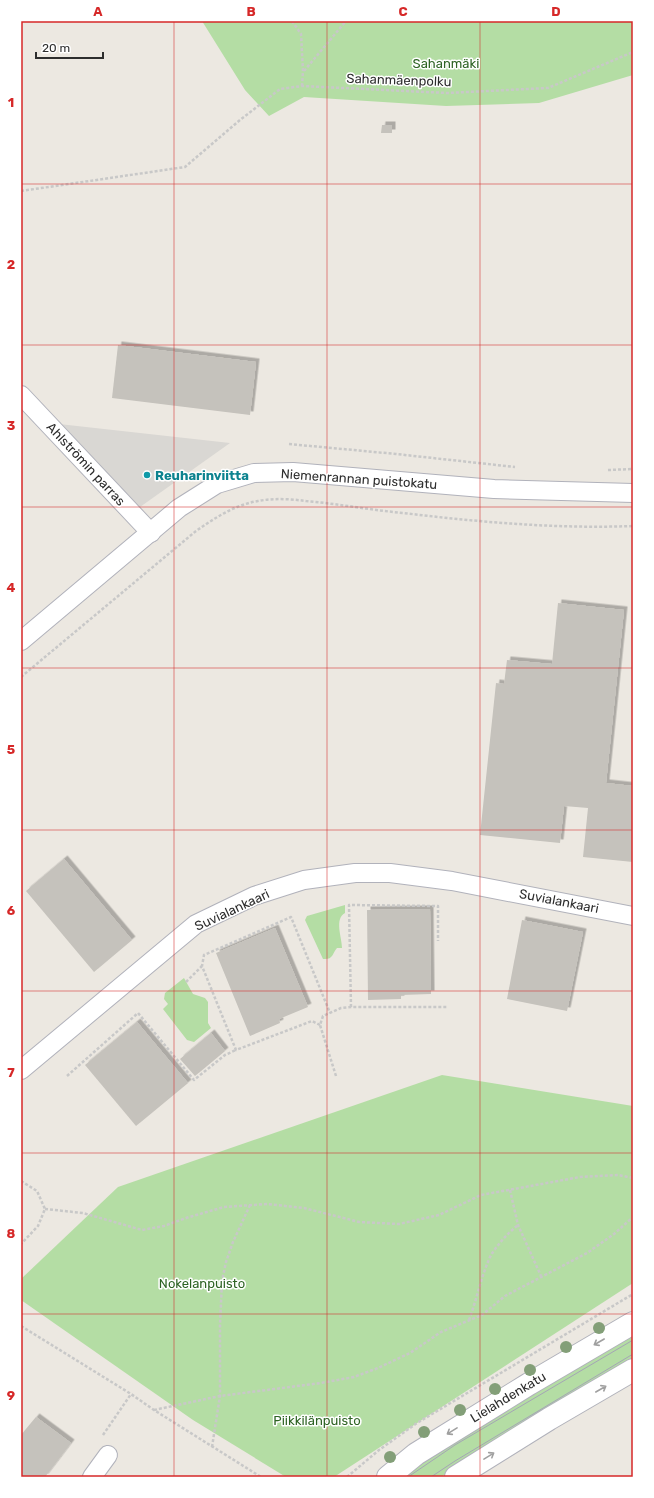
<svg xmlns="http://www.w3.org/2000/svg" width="654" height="1498" font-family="Rubik,sans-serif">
<defs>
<filter id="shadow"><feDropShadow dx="3.5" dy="-3.5" stdDeviation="0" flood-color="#0004"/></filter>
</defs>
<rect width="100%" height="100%" fill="#ece8e1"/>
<!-- green -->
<g fill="#b4dda4">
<polygon points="202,21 633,21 633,75 539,103 446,106 304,97 269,116 245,90"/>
<path d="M345 905V913C334 919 342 937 342 948H337C332 954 333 960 323 959L305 920 307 916Z"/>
<polygon points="184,978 193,994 205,998 208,1002 208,1023 211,1028 194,1042 187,1040 163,1009 168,1004 164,999 165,993"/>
<polygon points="442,1075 633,1106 633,1283 334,1477 286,1477 193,1420 21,1300 21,1279 118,1187"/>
<polygon points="633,1332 633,1362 461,1464 441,1477 397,1477"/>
</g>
<!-- plaza -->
<polygon fill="#d9d7d3" points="59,424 230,443 140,507"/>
<!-- building -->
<g fill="#c5c2bc" filter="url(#shadow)">
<polygon points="382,125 392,125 392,133 381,133"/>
<polygon points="118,345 256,362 250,415 112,398"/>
<polygon points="558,603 624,610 606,783 633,786 633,862 583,857 588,808 564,806 560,843 480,835 496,683 504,684 507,660 552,664"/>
<polygon points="64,859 132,940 94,972 26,891"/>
<polygon points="430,909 431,994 401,995 401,999 368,1000 367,910"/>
<polygon points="522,920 583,932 567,1011 507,999"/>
<polygon points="275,928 308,1007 279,1019 280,1023 250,1036 216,953"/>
<polygon points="137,1022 188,1083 136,1126 85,1065"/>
<polygon points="211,1033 225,1051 195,1076 180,1059"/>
<polygon points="36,1417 71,1443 45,1477 21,1477 21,1435"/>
</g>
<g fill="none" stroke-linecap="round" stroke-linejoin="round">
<defs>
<g id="minor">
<polyline points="21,395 151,533"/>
<polyline points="21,641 179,508 217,484 254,473 293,472 494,489 633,493"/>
<polyline points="21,1070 196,924 254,896 304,880 355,873 390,873 452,881 633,916"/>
<polyline points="92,1477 108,1455"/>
</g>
<g id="secondary">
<polyline points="388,1477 416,1454 529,1384 633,1323"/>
<polyline points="456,1477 549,1419 633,1370"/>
</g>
</defs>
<!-- minor casing -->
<use href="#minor" stroke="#b1b2bb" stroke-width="20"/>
<!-- secondary casing -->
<use href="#secondary" stroke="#b1b2bb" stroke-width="24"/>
<!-- path -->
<g stroke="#c8c8c8" stroke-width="2.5" stroke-dasharray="3 2" stroke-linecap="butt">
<polyline points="292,21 301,34 303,71 302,86"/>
<polyline points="304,71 346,21"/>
<polyline points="21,191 185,167 240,120 280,89 302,86 447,93 548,88 633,52"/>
<polyline points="289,444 396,454 515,467"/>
<polyline points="608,470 633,469"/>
<path d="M21 677 196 531C215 518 234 505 258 501 274 498 291 499 306 501 339 504 371 510 403 513 479 522 556 529 633 526"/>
<polyline points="186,982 202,966"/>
<polyline points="351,1007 349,905 438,906 438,941"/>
<polyline points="320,1025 312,1021 236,1050 202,966 204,955 291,917 330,1013"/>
<polyline points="67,1076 138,1013 194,1080 225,1055 236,1050"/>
<polyline points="336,1076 320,1025 323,1016 341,1008 351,1007 448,1007"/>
<polyline points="21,1181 37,1191 45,1209 38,1226 21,1244"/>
<polyline points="510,1190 518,1225 541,1276"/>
<polyline points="45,1209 83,1213 142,1230 164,1226 186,1218 224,1207 267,1204 304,1208 359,1222 399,1224 439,1215 481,1195 580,1177 618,1175 633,1178"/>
<path d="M469 1320C477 1299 481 1276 491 1255 498 1244 508 1233 518 1225"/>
<polyline points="21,1326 131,1394 154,1410 261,1477"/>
<polyline points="154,1410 220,1396 321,1383 354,1377 378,1368 410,1353 441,1332 482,1315 505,1296 587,1253 614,1234 633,1217"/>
<polyline points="103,1435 131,1394"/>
<polyline points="212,1447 220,1396 220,1324 222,1281 226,1262 233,1242 250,1205"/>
<polyline points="347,1477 379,1450 417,1423 633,1294"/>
</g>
<!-- minor -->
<use href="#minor" stroke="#fff" stroke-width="18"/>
<!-- secondary -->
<use href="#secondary" stroke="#fff" stroke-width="22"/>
<!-- tram -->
<g stroke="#a4a5b5" stroke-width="1">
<polyline points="408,1477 455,1445 633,1340"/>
<polyline points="431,1477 455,1461 633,1354"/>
</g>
</g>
<!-- trees -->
<g fill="#839f78">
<circle cx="599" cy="1328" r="6"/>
<circle cx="566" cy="1347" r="6"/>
<circle cx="530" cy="1370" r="6"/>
<circle cx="495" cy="1389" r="6"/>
<circle cx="460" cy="1410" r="6"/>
<circle cx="424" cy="1432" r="6"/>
<circle cx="390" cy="1457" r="6"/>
</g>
<!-- one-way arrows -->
<defs><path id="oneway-shaft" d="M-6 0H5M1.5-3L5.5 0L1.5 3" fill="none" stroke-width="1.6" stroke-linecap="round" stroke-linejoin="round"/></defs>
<g stroke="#a0a0a0">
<use href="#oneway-shaft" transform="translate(599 1342) rotate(150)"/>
<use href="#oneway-shaft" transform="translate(601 1389) rotate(-30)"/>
<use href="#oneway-shaft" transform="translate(452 1431) rotate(148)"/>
<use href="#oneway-shaft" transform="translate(489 1456) rotate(-32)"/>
</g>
<!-- grid -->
<path fill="none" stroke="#d62828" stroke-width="1" stroke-opacity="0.55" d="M174 21V1477M327 21V1477M480 21V1477M21 184H633M21 345H633M21 507H633M21 668H633M21 830H633M21 991H633M21 1153H633M21 1314H633"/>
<!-- markers -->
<circle fill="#0f9aa8" stroke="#fff" stroke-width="1.5" cx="147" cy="475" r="4"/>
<g text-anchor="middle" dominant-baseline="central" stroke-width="3" stroke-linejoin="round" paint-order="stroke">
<!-- park labels -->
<g font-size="13" fill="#2d6323" stroke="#fff">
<text x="446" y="63">Sahanmäki</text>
<text x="202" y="1283">Nokelanpuisto</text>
<text x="317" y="1420">Piikkilänpuisto</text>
</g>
<!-- street labels -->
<g font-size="13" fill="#2d2d2d" stroke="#fff">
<text transform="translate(399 80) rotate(2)">Sahanmäenpolku</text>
<text transform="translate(86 464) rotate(47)">Ahlströmin parras</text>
<text transform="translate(359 479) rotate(4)">Niemenrannan puistokatu</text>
<text transform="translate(559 901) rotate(11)">Suvialankaari</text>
<text transform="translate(232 910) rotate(-25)">Suvialankaari</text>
<text transform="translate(508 1397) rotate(-31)">Lielahdenkatu</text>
</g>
<!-- culture labels -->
<g font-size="13" font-weight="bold" fill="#0d838f" stroke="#fff" text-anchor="start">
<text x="155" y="475">Reuharinviitta</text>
</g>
</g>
<!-- border -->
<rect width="654" height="1498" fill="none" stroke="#ffffff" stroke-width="44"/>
<!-- scale -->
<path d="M36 52v6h67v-6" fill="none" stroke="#2d2d2d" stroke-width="2"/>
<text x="42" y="52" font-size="12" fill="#2d2d2d" stroke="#ffffff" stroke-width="3" paint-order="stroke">20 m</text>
<rect x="22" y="22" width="610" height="1454" fill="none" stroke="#d62828" stroke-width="1.5"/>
<g font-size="13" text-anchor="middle" font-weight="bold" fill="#d62828">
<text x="98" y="16">A</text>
<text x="251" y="16">B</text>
<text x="403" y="16">C</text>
<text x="556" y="16">D</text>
<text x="11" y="107">1</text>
<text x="11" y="269">2</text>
<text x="11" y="430">3</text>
<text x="11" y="592">4</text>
<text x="11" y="754">5</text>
<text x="11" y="915">6</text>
<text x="11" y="1077">7</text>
<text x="11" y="1238">8</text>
<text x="11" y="1400">9</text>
</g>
</svg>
